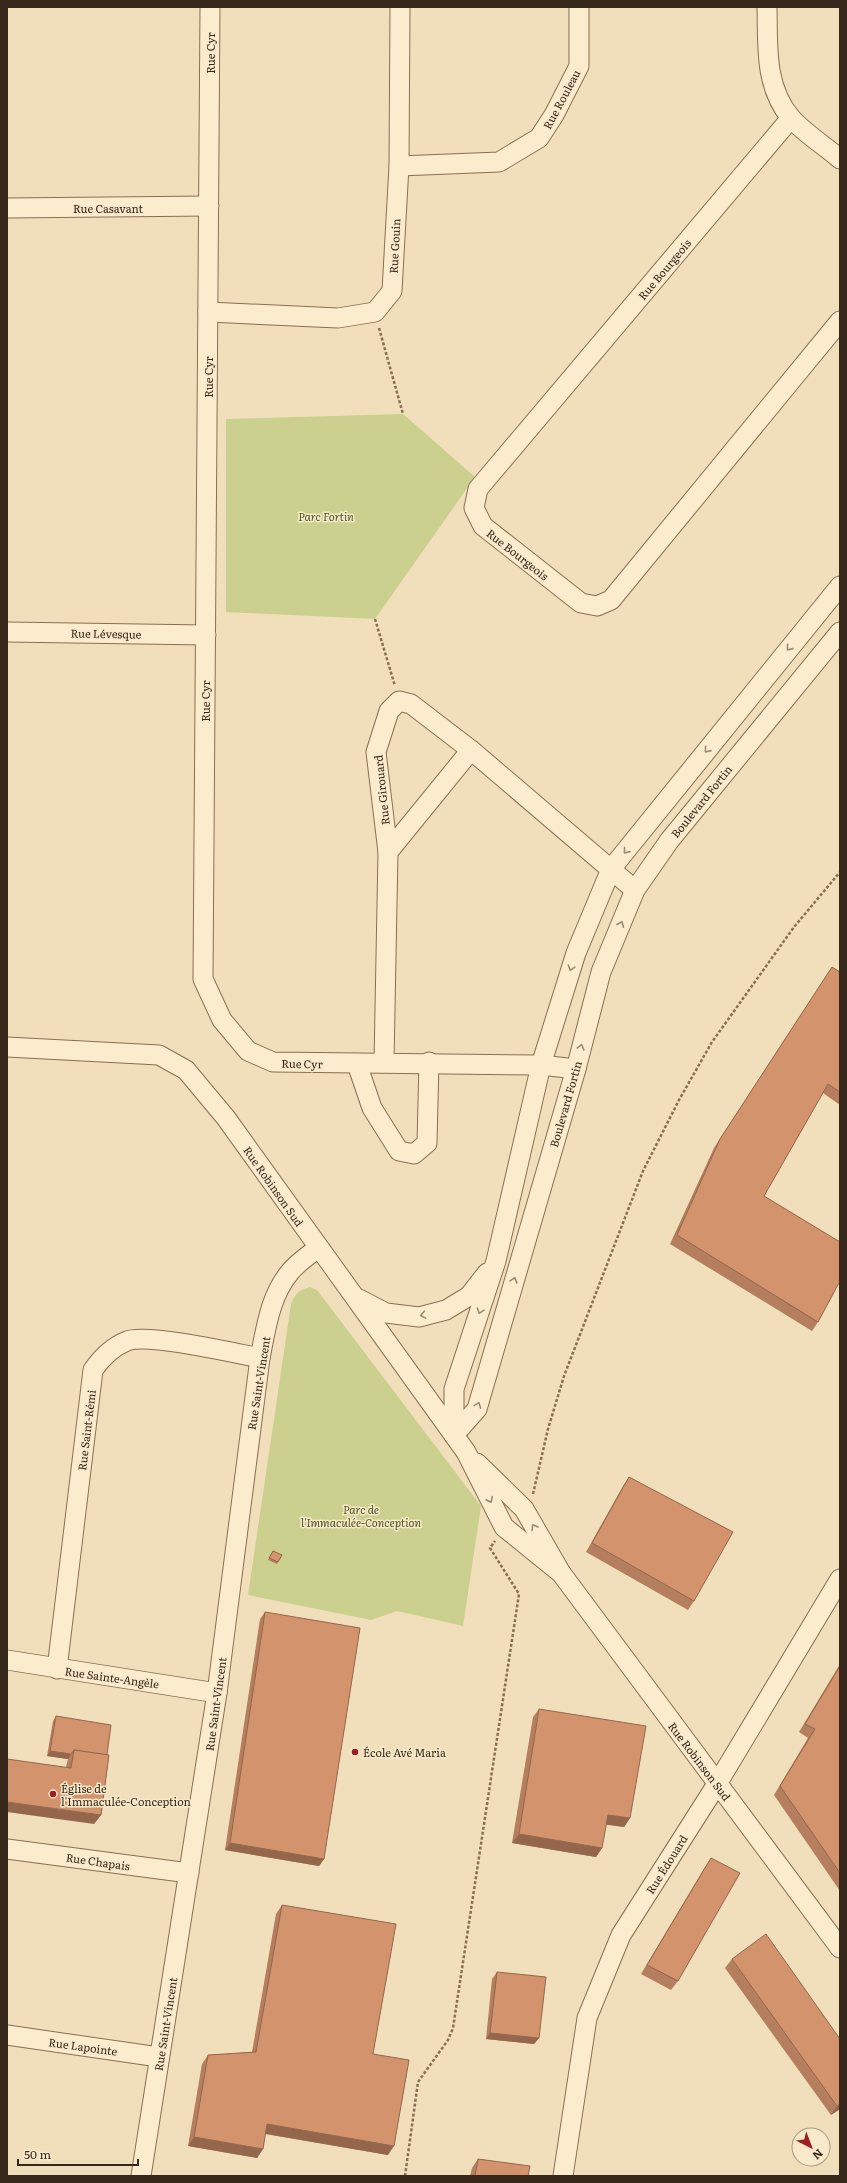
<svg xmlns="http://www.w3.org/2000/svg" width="847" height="2183" font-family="Literata,serif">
<rect width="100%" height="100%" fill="#f1dfbb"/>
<!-- green -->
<g fill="#cbd08e">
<polygon points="403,414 475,477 375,619 226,612 226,419"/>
<path d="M310 1287 317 1290 481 1506 463 1626 397 1611 371 1620 248 1595 291 1304C295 1294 299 1290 310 1287Z"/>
</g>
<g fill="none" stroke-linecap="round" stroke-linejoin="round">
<defs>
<g id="minor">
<polyline points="210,7 203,979 222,1020 248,1051 273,1062 541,1065 576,1069"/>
<path d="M767 7C768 45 764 86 791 118 803 132 825 146 840 159"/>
<polyline points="791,118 478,489 474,508 483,526 581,603 597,606 611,600 840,321"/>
<polyline points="399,166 499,162 539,138 554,115 579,66 579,7"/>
<polyline points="7,208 209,206"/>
<polyline points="208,312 338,318 375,312 392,291 399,166 400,7"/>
<polyline points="7,632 206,635"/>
<polyline points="388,852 376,752 389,711 399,701 411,704 471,750"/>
<polyline points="7,1047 159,1055 186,1070 226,1118 466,1452 504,1527 561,1573"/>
<polyline points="384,1062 388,852 471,750 635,890"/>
<polyline points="357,1064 372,1108 399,1151 414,1154 427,1143 429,1062"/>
<polyline points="359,1299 386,1313 419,1317 446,1310 469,1296 487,1273"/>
<polyline points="454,1435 454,1389 496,1261 541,1065 576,953 611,869 840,586"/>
<polyline points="454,1435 477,1409 576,1069 601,972 635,890 669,841 840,632"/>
<polyline points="477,1463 524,1509 561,1573 840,1948"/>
<polyline points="7,1660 217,1693"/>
<path d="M57 1669 93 1370C102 1357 112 1347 127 1341 147 1333 235 1353 260 1358"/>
<polyline points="7,1849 189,1873"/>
<polyline points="7,2035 159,2057"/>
<path d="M141 2176 217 1693 260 1358C266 1328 270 1296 290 1272 297 1263 309 1255 318 1248"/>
<polyline points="563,2176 587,2018 621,1935 717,1784 840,1579"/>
</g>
</defs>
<!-- minor casing -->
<use href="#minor" stroke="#8a6e53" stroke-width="21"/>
<!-- path -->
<g stroke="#8a6e53" stroke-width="2.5" stroke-dasharray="3 2" stroke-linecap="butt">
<polyline points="379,328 403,414"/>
<polyline points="375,619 395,686"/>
<polyline points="533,1494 548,1429 564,1376 643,1171 679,1100 712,1042 794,927 840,872"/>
<polyline points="405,2176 418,2082 448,2040 453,2028 519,1594 490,1548 495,1541"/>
</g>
<!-- minor -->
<use href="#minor" stroke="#fcecce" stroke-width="19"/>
</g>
<!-- wall -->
<g fill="#b57e5e">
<polygon points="832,967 840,972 840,1105 823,1093 764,1196 818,1322 812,1331 670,1244 714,1148"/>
<polygon points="629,1477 694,1601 688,1610 586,1552 623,1486"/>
<polygon points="273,1551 278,1562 277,1564 268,1560"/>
<polygon points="265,1612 324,1859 319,1866 225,1850 260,1619"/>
<polygon points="840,1664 840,1891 774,1795 808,1738 799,1732"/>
<polygon points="539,1709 630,1818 624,1827 606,1824 602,1848 596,1857 512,1843 533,1717"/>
<polygon points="56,1716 107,1755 101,1815 94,1824 66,1767 68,1759 47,1756 53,1721"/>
<polygon points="711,1858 678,1981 671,1990 641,1974 705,1867"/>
<polygon points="282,1905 373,2054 388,2155 265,2134 263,2149 257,2158 188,2146 202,2064 208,2055 252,2052 276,1914"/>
<polygon points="732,1959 840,2109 831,2115 725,1968"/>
<polygon points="497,1972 539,2038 534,2044 486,2039 492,1979"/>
<polygon points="478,2159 528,2176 470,2176 472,2168"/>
</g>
<!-- shaded-wall -->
<g fill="#94674c">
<polygon points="50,1751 71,1754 68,1759 47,1756"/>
<polygon points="7,1802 101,1815 94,1824 7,1812"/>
<polygon points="608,1815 630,1818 624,1827 601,1824"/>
<polygon points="519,1834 602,1848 596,1857 512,1843"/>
<polygon points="230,1843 324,1859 319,1866 225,1850"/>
<polygon points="490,2033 539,2038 534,2044 486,2039"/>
<polygon points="840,2104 840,2109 831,2115 837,2106"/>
<polygon points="267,2124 394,2146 388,2155 261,2133"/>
<polygon points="194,2137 263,2149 257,2158 188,2146"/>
</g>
<!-- building -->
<g fill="#d3936d" stroke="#94674c">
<polygon points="832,967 840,972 840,1092 828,1084 764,1196 840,1242 840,1281 818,1322 677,1235 720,1139"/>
<polygon points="629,1477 733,1532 694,1601 592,1543"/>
<polygon points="273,1551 282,1555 278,1562 269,1558"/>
<polygon points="265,1612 360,1628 324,1859 230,1843"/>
<polygon points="840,1666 840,1873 780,1786 815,1729 805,1724"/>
<polygon points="539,1709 646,1726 630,1818 608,1815 602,1848 519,1834"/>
<polygon points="56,1716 111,1725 107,1755 74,1750 71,1754 50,1751"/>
<polygon points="74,1750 109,1755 101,1815 7,1802 7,1759 71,1768"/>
<polygon points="711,1858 740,1873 678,1981 647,1965"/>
<polygon points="282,1905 396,1924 373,2054 409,2060 394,2146 267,2124 263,2149 194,2137 208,2055 256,2052"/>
<polygon points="766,1934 840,2039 840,2104 837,2106 732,1959"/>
<polygon points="497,1972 546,1977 539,2038 490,2033"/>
<polygon points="478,2159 530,2166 528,2176 475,2176"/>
</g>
<!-- one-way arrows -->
<defs><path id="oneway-chevron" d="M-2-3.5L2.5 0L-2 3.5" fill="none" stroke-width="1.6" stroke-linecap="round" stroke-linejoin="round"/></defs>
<g stroke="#9a8a74">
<use href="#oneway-chevron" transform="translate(789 648) rotate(129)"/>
<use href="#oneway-chevron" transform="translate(707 750) rotate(129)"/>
<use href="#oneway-chevron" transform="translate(626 851) rotate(129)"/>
<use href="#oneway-chevron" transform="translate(621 924) rotate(-68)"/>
<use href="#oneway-chevron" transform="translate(571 968) rotate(107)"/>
<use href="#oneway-chevron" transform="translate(581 1047) rotate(-75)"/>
<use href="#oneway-chevron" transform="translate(514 1280) rotate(-74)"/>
<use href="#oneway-chevron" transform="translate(480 1311) rotate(108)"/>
<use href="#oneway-chevron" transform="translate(423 1315) rotate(170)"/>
<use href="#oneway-chevron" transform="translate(478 1405) rotate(-69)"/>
<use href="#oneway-chevron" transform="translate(490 1500) rotate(63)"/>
<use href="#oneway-chevron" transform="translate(534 1527) rotate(-120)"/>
</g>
<!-- markers -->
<g fill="#9e1e24" stroke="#f8e9cb" stroke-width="1.5">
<circle cx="355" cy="1752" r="4"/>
<circle cx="53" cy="1794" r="4"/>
</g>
<g text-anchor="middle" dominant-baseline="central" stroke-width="3" stroke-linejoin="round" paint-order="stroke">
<!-- street labels -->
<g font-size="11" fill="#37271a" stroke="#f8e9cb">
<text transform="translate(210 53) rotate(-90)">Rue Cyr</text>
<text transform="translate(561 99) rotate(-62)">Rue Rouleau</text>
<text x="108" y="208">Rue Casavant</text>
<text transform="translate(394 246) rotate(-87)">Rue Gouin</text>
<text transform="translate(664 269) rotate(-50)">Rue Bourgeois</text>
<text transform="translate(208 377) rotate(-90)">Rue Cyr</text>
<text transform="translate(518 554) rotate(38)">Rue Bourgeois</text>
<text transform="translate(106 633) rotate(1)">Rue Lévesque</text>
<text transform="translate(205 701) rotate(-90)">Rue Cyr</text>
<text transform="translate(381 790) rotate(-96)">Rue Girouard</text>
<text transform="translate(701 801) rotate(-51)">Boulevard Fortin</text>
<text transform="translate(302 1063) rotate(1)">Rue Cyr</text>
<text transform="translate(565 1104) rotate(-74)">Boulevard Fortin</text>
<text transform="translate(274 1186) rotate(55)">Rue Robinson Sud</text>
<text transform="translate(258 1383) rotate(-81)">Rue Saint-Vincent</text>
<text transform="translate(86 1430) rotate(-83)">Rue Saint-Rémi</text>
<text transform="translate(112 1677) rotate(8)">Rue Sainte-Angèle</text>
<text transform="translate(215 1704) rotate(-82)">Rue Saint-Vincent</text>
<text transform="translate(700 1761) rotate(53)">Rue Robinson Sud</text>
<text transform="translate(98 1861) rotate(8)">Rue Chapais</text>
<text transform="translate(666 1864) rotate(-58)">Rue Édouard</text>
<text transform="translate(165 2024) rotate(-81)">Rue Saint-Vincent</text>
<text transform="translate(83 2046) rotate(8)">Rue Lapointe</text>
</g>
<!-- park labels -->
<g font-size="11" font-style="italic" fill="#4a551e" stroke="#f8e9cb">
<text x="326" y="516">Parc Fortin</text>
<text x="361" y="1509">Parc de<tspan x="361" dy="13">l'Immaculée-Conception</tspan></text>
</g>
<!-- poi labels -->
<g font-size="11" fill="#37271a" stroke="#f8e9cb" text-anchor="start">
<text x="363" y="1752">École Avé Maria</text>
<text x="61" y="1788">Église de<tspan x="61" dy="13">l'Immaculée-Conception</tspan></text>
</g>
</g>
<!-- border -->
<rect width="847" height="2183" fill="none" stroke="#37271a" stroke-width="16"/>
<!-- north arrow -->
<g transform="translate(811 2147) rotate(138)"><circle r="19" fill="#f8e9cb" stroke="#ab9b84"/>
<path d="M0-3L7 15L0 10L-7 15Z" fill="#9e1e24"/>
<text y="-6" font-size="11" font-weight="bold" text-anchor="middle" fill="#37271a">N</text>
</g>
<!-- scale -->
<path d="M18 2159v6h120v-6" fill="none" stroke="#37271a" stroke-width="2"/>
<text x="24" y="2159" font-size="12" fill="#37271a" stroke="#f8e9cb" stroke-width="3" paint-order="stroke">50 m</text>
</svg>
